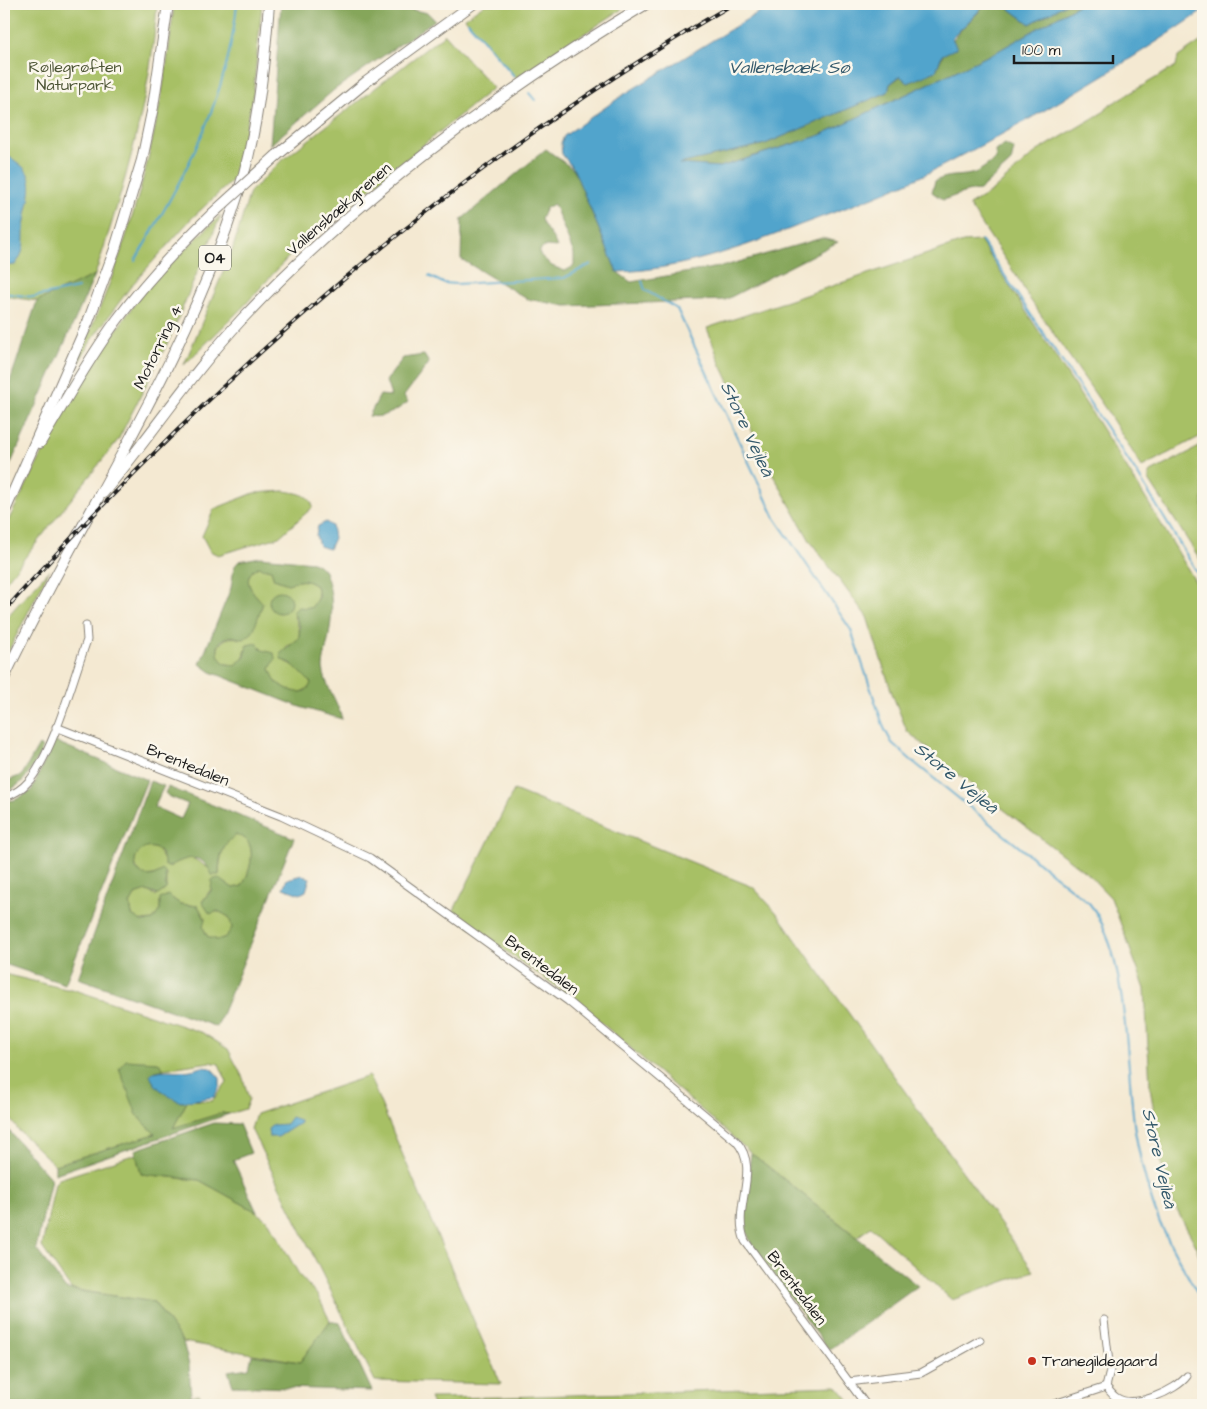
<svg xmlns="http://www.w3.org/2000/svg" width="1207" height="1409" font-family="'Architects Daughter',sans-serif">
<rect width="100%" height="100%" fill="#fbf7ec"/>
<filter id="ink" filterUnits="userSpaceOnUse"><feTurbulence type="fractalNoise" baseFrequency=".02" numOctaves="2"/><feDisplacementMap in="SourceGraphic" scale="10" xChannelSelector="R" yChannelSelector="G"/><feConvolveMatrix kernelMatrix="1 2 1 2 8 2 1 2 1" color-interpolation-filters="sRGB"/></filter>
<filter id="wash" filterUnits="userSpaceOnUse"><feTurbulence type="fractalNoise" baseFrequency=".0096" numOctaves="4" result="noise"/><feDisplacementMap in="SourceGraphic" scale="20" xChannelSelector="R" yChannelSelector="G"/><feGaussianBlur stdDeviation="1.12" result="paint"/><feColorMatrix in="noise" values="0 0 0 0 0 0 0 0 0 0 0 0 0 0 0 0 0 1.4 0 .05"/><feComposite in="paint" operator="in"/></filter>
<g filter="url(#wash)">
<rect width="100%" height="100%" fill="#f4e9d2"/>
<!-- green -->
<g fill="#a7c065" stroke="#626e40">
<path d="M7 4H157C151 98 124 187 95 275L37 301 4 296V5Z"/>
<path d="M174 4H262L253 96 235 178 191 219 132 285 92 339 76 368 74 366C129 252 162 130 174 4Z"/>
<polygon points="485,4 630,4 516,78 465,18"/>
<polygon points="445,34 493,88 293,252 242,308 184,365 232,251 250,192 280,162"/>
<polygon points="1203,40 1203,435 1142,467 1107,411 1027,295 1019,280 969,205 991,192 1036,152 1105,111 1108,106 1176,66 1178,57"/>
<polygon points="221,215 170,338 118,440 4,584 4,529 77,386 148,285"/>
<path d="M980 241C1056 358 1134 474 1203 595V1266L1195 1244 1171 1199 1162 1166 1150 1086 1145 989 1111 898 1089 875 951 769 907 731 893 696 867 617 810 541 769 467 720 363 707 328 963 242Z"/>
<polygon points="1203,445 1203,564 1149,480 1149,473"/>
<path d="M284 491C295 493 310 493 313 507L279 537 218 555 210 551 202 536 214 509 254 493Z"/>
<path d="M258 567 271 570 274 579 288 584C300 580 305 578 316 586 319 595 318 600 311 608L304 609 294 617C301 629 303 642 287 646L282 660C294 664 304 673 311 683L309 688 298 693C284 688 267 681 271 664L246 649 243 660 235 665 226 664C208 653 222 632 240 639L252 632 263 603C252 592 239 578 258 567Z"/>
<polygon points="49,570 49,571 4,660 4,620"/>
<polygon points="514,790 753,887 776,912 1034,1271 952,1300 871,1227 857,1237 751,1153 573,998 452,914"/>
<path d="M236 835C260 839 251 871 242 886L233 888 218 879 202 902 214 912C225 911 232 917 232 928L226 937 217 940 207 936 203 927 205 918 198 906 180 904 168 895 160 901V910L153 920 140 921 132 915 130 904 135 895 147 891 156 896 166 889V874L162 870C150 880 135 876 135 859 139 849 146 845 157 849L169 868C190 845 201 867 219 874 220 858 222 844 236 835Z"/>
<polygon points="4,974 66,989 72,989 203,1033 228,1049 243,1078 249,1099 245,1109 229,1114 222,1113 173,1128 188,1100 212,1101 227,1082 219,1064 210,1062 164,1069 158,1062 149,1062 152,1129 155,1134 55,1165 19,1131 4,1110"/>
<polygon points="369,1076 501,1384 375,1381 251,1129 256,1114"/>
<polygon points="136,1154 141,1174 199,1180 257,1212 269,1222 300,1276 318,1296 330,1321 300,1362 183,1342 154,1302 71,1289 42,1247 55,1183 59,1179"/>
<polygon points="837,1386 853,1405 433,1405 430,1398 508,1397"/>
<polygon points="200,1395 201,1405 68,1405 67,1400 123,1400"/>
</g>
<!-- forest -->
<g fill="#85a65a" stroke="#50613b" fill-rule="evenodd">
<polygon points="281,4 406,4 408,9 428,13 435,20 334,90 270,145"/>
<path d="M987 4H1003L1030 24 1066 4H1080L998 51 818 136 720 167 677 164 765 144 888 92 890 84 901 76 908 83 936 71C947 40 964 27 987 4Z"/>
<path d="M1005 144 1014 149 1011 162 980 190 966 192 943 200 932 192 935 181C950 174 958 177 971 174 980 172 988 164 996 159L995 151Z"/>
<path d="M546 149 574 170 617 272 631 282 725 266 822 238 838 242 725 300 566 306 527 299 461 259 462 219ZM554 204 574 254V266L565 271 552 266 540 255V250L546 246 557 247C552 233 545 231 541 219L546 208Z"/>
<polygon points="95,275 4,479 4,399 37,301"/>
<path d="M424 355 429 363 404 396 408 402C396 411 383 419 369 416L380 395 391 396 386 381 403 358Z"/>
<path d="M260 557 313 562 324 569C334 595 333 613 328 641 326 650 323 660 323 668 325 686 338 701 342 719L300 707 211 672 200 664 231 588 234 567 239 561ZM258 567 271 570 274 579 288 584C300 580 305 578 316 586L319 596 311 608 298 607 293 612 300 627 299 638 280 654 282 660 291 663 311 683C305 700 286 689 276 682L270 669 275 659 274 653 262 650 257 643 247 645 245 657 235 665 226 664C215 658 214 640 229 637 234 635 239 639 244 639L253 632 263 603C252 592 239 578 258 567Z"/>
<circle cx="280" cy="602" r="11"/>
<polygon points="54,741 147,780 65,984 4,964 4,801 15,800 31,791"/>
<path d="M39 745 43 748C34 766 25 786 4 792V782L22 775Z"/>
<path d="M150 781 164 786 154 807 181 819 188 804 168 796 165 793 168 787 294 838 217 1027 78 978ZM236 835C260 839 251 871 242 886L233 888 218 878 212 880 211 891 202 902 210 914 218 911 229 917 232 928 226 937 217 940 207 936 203 927 205 919 198 906 180 904 168 895 160 899V910L153 920 143 922 132 915 130 904 135 895 147 891 158 895 166 889 165 872 162 870C153 878 144 878 136 869L135 859C142 841 165 845 164 865L168 867C184 859 201 849 212 875H219C219 858 222 844 236 835Z"/>
<polygon points="126,1060 158,1062 164,1069 153,1072 181,1102 188,1100 173,1128 222,1113 229,1114 55,1174 55,1165 155,1134 137,1115 119,1068"/>
<polygon points="214,1123 239,1124 251,1153 233,1160 257,1212 199,1180 141,1174 135,1150"/>
<polygon points="4,1125 51,1179 36,1249 66,1289 154,1302 183,1342 189,1365 191,1397 4,1405"/>
<polygon points="751,1153 918,1286 829,1350 751,1244 743,1221"/>
<polygon points="330,1321 340,1323 372,1391 233,1386 228,1371 249,1368 252,1355 300,1362"/>
</g>
<!-- water -->
<g fill="#51a4cc" stroke="#366074">
<path d="M772 4H989H986L952 38 957 48 942 55 936 71 908 83 900 76 890 84 888 92 765 144 679 164 720 167 818 136 998 51 1080 4H1203V11C1121 67 1035 118 946 164 900 188 849 207 800 225 742 248 680 270 617 272L574 170 562 154 561 143 564 136 623 95Z"/>
<polygon points="1003,4 1066,4 1030,24"/>
<path d="M4 156C9 156 13 159 18 163 39 177 28 200 25 221 22 239 28 248 15 265L4 266Z"/>
<polygon points="326,522 332,526 334,538 329,549 319,546 316,535 318,526"/>
<polygon points="302,875 310,878 306,891 300,894 283,888 287,879"/>
<path d="M202 1067 211 1068 220 1078V1086L214 1097 181 1102C169 1097 154 1088 150 1075L153 1072C174 1067 180 1075 202 1067Z"/>
<polygon points="291,1117 300,1120 300,1123 278,1137 269,1137 268,1129 273,1125 286,1124"/>
</g>
<g fill="none" stroke-linecap="round" stroke-linejoin="round">
<!-- stream -->
<g stroke="#51a4cc" stroke-width="2">
<polyline points="468,22 514,76"/>
<polyline points="529,93 535,100"/>
<polyline points="981,240 1138,475 1203,582"/>
<path d="M135 261C184 176 227 103 237 4"/>
<polyline points="429,276 443,283 456,284 564,278 591,264"/>
<path d="M642 281 645 290 677 309 775 518 851 630 884 728 892 743 911 760 1089 903C1129 951 1126 1069 1135 1131 1140 1159 1149 1196 1160 1223 1172 1250 1189 1277 1203 1303"/>
<polyline points="4,293 33,297 78,288"/>
</g>
</g>
</g>
<g filter="url(#ink)">
<g fill="none" stroke-linecap="round" stroke-linejoin="round">
<defs>
<g id="minor">
<path d="M56 727 281 816 370 858 568 1001 736 1141C762 1170 731 1207 745 1241L866 1405"/>
<path d="M4 797C13 795 23 788 30 780 54 750 73 679 87 640L86 626"/>
<polyline points="1104,1320 1110,1371 1106,1387"/>
<polyline points="849,1382 921,1373 980,1340"/>
<path d="M1051 1405 1106 1387C1109 1390 1113 1396 1117 1398 1134 1409 1176 1391 1187 1376"/>
</g>
<g id="highway">
<polyline points="276,156 366,82 473,4"/>
<path d="M40 443C65 402 88 359 117 320 146 281 178 247 212 214"/>
<path d="M103 493C151 436 191 374 242 319 359 195 501 91 646 4"/>
<polyline points="4,513 88,322 115,249 142,160 153,107 168,4"/>
<path d="M4 678C80 517 183 368 237 197 257 136 264 68 269 4"/>
</g>
</defs>
<!-- minor casing -->
<use href="#minor" stroke="#888277" stroke-width="9"/>
<!-- highway casing -->
<use href="#highway" stroke="#888277" stroke-width="12"/>
<!-- minor -->
<use href="#minor" stroke="#fff" stroke-width="7"/>
<!-- highway -->
<use href="#highway" stroke="#fff" stroke-width="10"/>
<defs>
<path id="rail" d="M4 611C220 371 453 167 733 4"/>
</defs>
<!-- rail casing -->
<use href="#rail" stroke="#1c1c1c" stroke-width="4"/>
<!-- rail -->
<use href="#rail" stroke="#fbf7ec" stroke-width="2" stroke-dasharray="5.5" stroke-linecap="butt"/>
<defs>
<polyline id="highway-bridge" points="212,214 276,156"/>
</defs>
<!-- highway-bridge casing -->
<use href="#highway-bridge" stroke="#888277" stroke-width="12" stroke-linecap="butt"/>
<!-- highway-bridge -->
<use href="#highway-bridge" stroke="#fff" stroke-width="10"/>
</g>
</g>
<!-- markers -->
<circle fill="#c8321e" stroke="#fbf7ec" stroke-width="2" cx="1032" cy="1361" r="5"/>
<g text-anchor="middle" dominant-baseline="central" stroke-width="5" stroke-linejoin="round" paint-order="stroke">
<!-- shield labels -->
<rect fill="#fbf7ec" stroke="#5f5e5a" stroke-width="1" x="199" y="245.5" width="32" height="25" rx="4"/>
<g font-size="15" font-weight="bold" fill="#1c1c1c">
<text x="215" y="258">O4</text>
</g>
<!-- park labels -->
<g font-size="16" fill="#4d5536" stroke="#fbf7ec">
<text x="75" y="67">Røjlegrøften<tspan x="75" dy="18">Naturpark</tspan></text>
</g>
<!-- street labels -->
<g font-size="16" fill="#1c1c1c" stroke="#fbf7ec">
<text transform="translate(339 209) rotate(-41)">Vallensbækgrenen</text>
<text transform="translate(158 347) rotate(-64)">Motorring 4</text>
<text transform="translate(188 765) rotate(22)">Brentedalen</text>
<text transform="translate(542 965) rotate(37)">Brentedalen</text>
<text transform="translate(797 1288) rotate(53)">Brentedalen</text>
</g>
<!-- poi labels -->
<g font-size="16" fill="#1c1c1c" stroke="#fbf7ec" text-anchor="start">
<text x="1042" y="1361">Tranegildegaard</text>
</g>
<!-- water labels -->
<g font-size="18" font-style="italic" fill="#34596b" stroke="#fbf7ec">
<text x="789" y="67">Vallensbæk Sø</text>
<text transform="translate(747 429) rotate(65)">Store Vejleå</text>
<text transform="translate(956 778) rotate(39)">Store Vejleå</text>
<text transform="translate(1159 1158) rotate(77)">Store Vejleå</text>
</g>
</g>
<!-- margin -->
<rect width="1207" height="1409" fill="none" stroke="#fbf7ec" stroke-width="20"/>
<!-- scale -->
<path d="M1014 55v8h99v-8" fill="none" stroke="#1c1c1c" stroke-width="2.5"/>
<text x="1022" y="55" font-size="15" fill="#1c1c1c" stroke="#fbf7ec" stroke-width="4" paint-order="stroke">100 m</text>
</svg>
